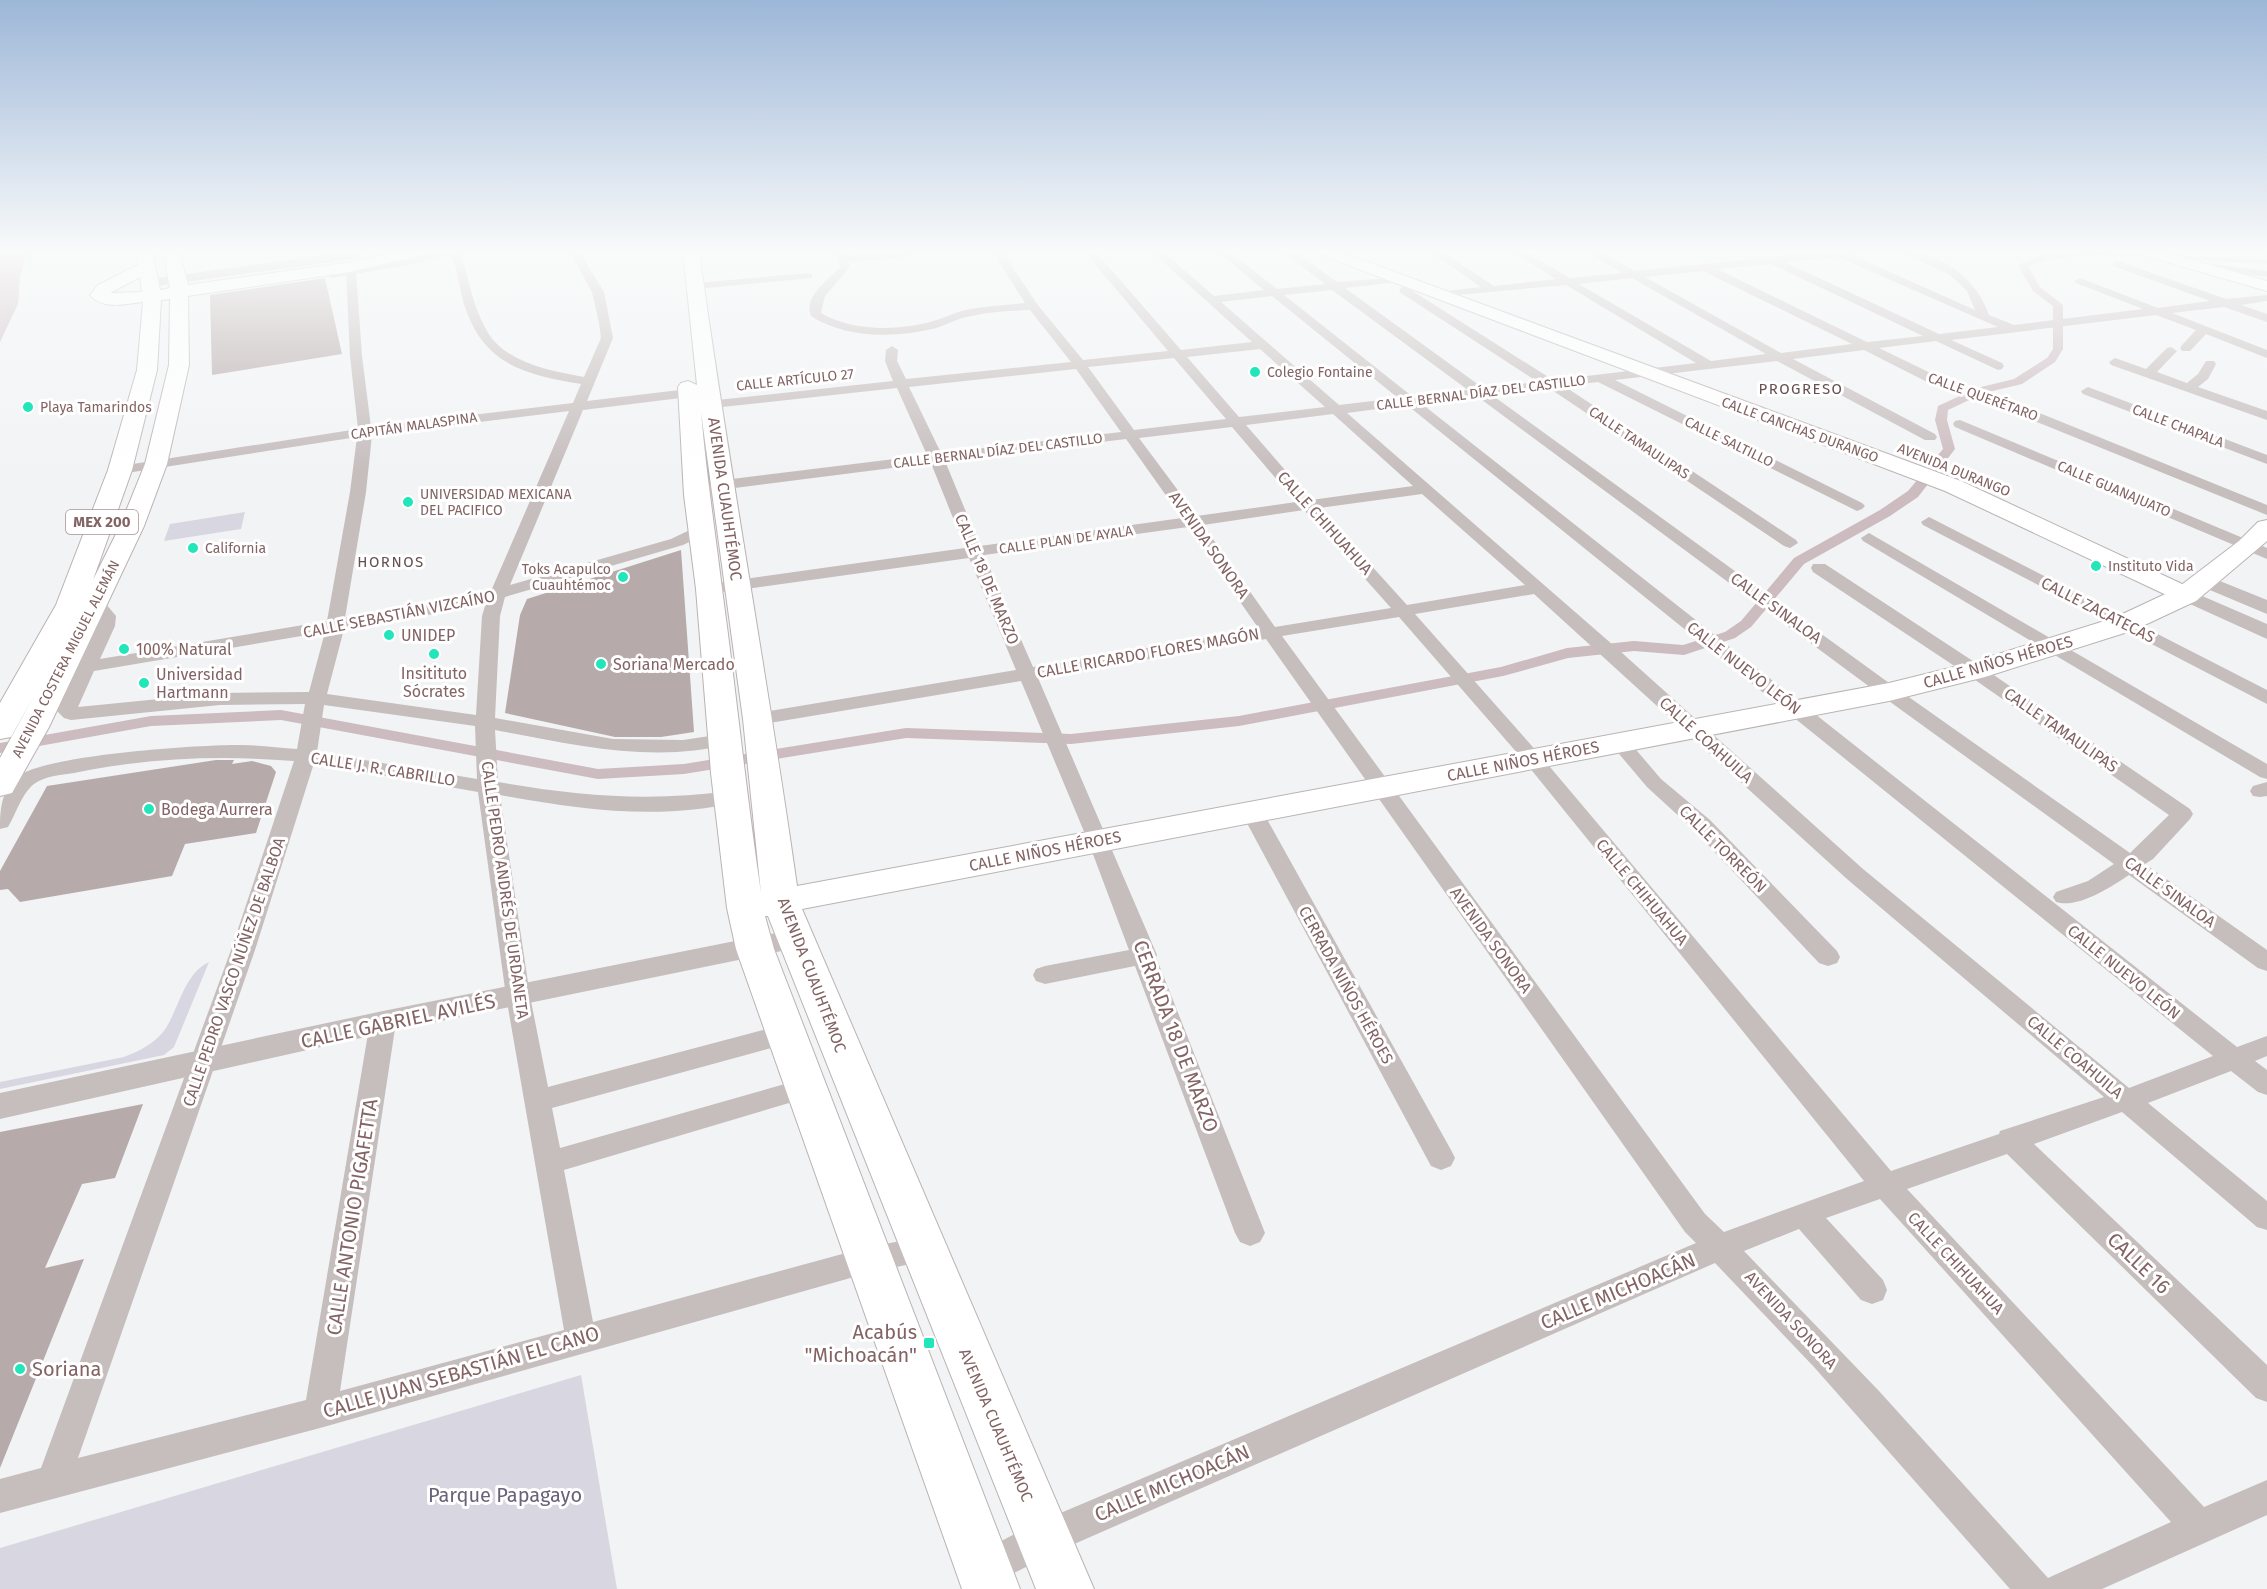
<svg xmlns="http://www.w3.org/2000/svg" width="2267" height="1589" font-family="'Fira Sans',sans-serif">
<rect width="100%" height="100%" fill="#f1f3f5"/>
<!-- green -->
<g fill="#d8d7e1">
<polygon points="245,512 241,529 164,541 170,524"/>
<path d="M209 962 174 1047 164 1055 0 1089V1082L124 1057C140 1051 157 1042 166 1028 179 1007 185 973 209 962Z"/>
<polygon points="581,1375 617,1589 0,1589 0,1548"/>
</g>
<!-- water -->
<polygon fill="#ccbbbf" points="0,251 27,251 20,277 18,304 0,342"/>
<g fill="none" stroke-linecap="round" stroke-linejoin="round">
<!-- stream -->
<g stroke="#ccbbbf" stroke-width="3">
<polyline points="2084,253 2149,255"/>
<polyline points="2176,257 2267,262"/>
</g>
<!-- canal -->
<polygon fill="#ccbbbf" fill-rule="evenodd" points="2070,251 2095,251 2091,254 2048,260 2028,266 2040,287 2063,305 2063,349 2055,362 2022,384 1984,393 1948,410 1947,420 1955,449 1918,497 1890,516 1804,564 1751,627 1735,638 1684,655 1634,651 1568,658 1503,676 1239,726 1071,744 906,738 684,774 598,779 281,720 151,726 0,753 0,743 151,716 281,710 598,769 684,764 906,728 1071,734 1239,716 1501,667 1567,648 1634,641 1683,645 1725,632 1741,621 1794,558 1880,510 1908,491 1943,449 1935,420 1938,406 1977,388 2014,379 2047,358 2053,349 2053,306 2033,291 2018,265 2043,255"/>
</g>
<!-- building -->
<g fill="#b7aaaa">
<polygon points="325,278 342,354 212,375 210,295"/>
<polygon points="681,550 694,732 661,737 615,737 505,713 520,615 527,599"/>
<polygon points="216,760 234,760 232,764 252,761 271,766 276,772 256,833 185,844 172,876 20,902 8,889 0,890 0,871 47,786"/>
<polygon points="143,1104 115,1178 82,1184 45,1268 84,1259 0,1468 0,1132"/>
</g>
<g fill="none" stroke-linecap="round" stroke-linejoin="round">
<defs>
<g id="secondary">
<polygon points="1317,251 1338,251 1961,481 2195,590 2198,595 2195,600 2186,602 2177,600 1945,491 1319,254"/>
<polygon points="2137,251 2161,251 2267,281 2267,291 2139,254"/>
</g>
<g id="primary">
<path d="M136 251H152L160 290 170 288 163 251H179L188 285 350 262 399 251H429L427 254 350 272 188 296 189 365 167 464 144 526 49 727 12 793 0 796V758L35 694 11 737 0 739V703L56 605 108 470 137 370 143 302C126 304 102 310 90 295L98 285 138 265ZM140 277 142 292 110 293ZM170 299 169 365 145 464 120 526 93 580 132 470 157 370 161 300Z"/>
<path d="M683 251H699C728 463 767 674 797 886L1889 683 1966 664 2114 618 2176 589 2239 541 2258 522 2267 520V541L2196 601 2134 630 1985 677 1889 701 802 909 1094 1589H1036L768 916H765L774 949 1020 1589H962L736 949 727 908 711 773 696 589 684 495 678 387 681 383 688 381 697 385ZM701 412 743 719 761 893C746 792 736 690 722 589 715 530 706 472 701 412Z"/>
</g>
</defs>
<!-- secondary casing -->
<use href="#secondary" stroke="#bcb2b2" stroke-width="2"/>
<!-- primary casing -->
<use href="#primary" stroke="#bbb3b3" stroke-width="2"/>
<!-- minor -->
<g fill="#c6bdbd" fill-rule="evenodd">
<path d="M443 251H455L462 257C469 282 474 309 487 331 505 363 551 371 584 377L601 338 599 323 592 292 569 251H579L604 292 613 338 587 401 705 387 712 391 705 395 583 410 510 585 671 539 696 527H708L710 530 708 533 683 545 505 597 500 616 495 718 613 739 683 740 723 734 730 736 733 740 730 744C652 764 572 744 495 730L498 782C578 796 649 802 730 791L737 792 741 797 737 802C660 821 577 809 500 795L530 996 548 1087 786 1024 795 1027 799 1034 795 1041 786 1044 552 1108 560 1148 806 1078 815 1081 819 1088 815 1095 806 1098 564 1170 593 1322 868 1247 923 1237 934 1241 938 1250 934 1259 868 1273 320 1428 0 1513V1479L41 1468 231 950 294 761C220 755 146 758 74 773 60 775 45 776 34 784 22 793 16 814 8 827L0 829C0 810 1 792 16 778 38 755 205 744 242 745 260 745 279 748 297 749L305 704 220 705 71 720 64 718 57 711 97 626 98 617 85 601 88 597H100L116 616 115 626 100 659 327 621 350 492 357 437 120 474 113 470 120 466 358 429 350 356 346 271 351 268 356 271 362 356 371 427 573 403 581 384C522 374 482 364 463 301 460 289 458 272 453 260 451 257 446 254 443 251ZM569 411 491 591 461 599 345 618 366 492 372 435ZM486 603 482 616 476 715 327 694 344 629 463 609ZM325 632 309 692 220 693 78 707 94 671ZM324 705 475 726 477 779 317 752ZM314 763 478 792 506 996 564 1330 340 1391 396 1022 392 1015 383 1013 374 1015 370 1022 306 1400 78 1458 255 950Z"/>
<path d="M836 251H846L847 256 902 251 910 254 905 257 849 262 850 267 825 296 821 313C851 331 896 331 930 322 942 319 953 313 965 310 985 306 1005 305 1025 303L992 251H1002L1037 304 1083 360 1168 351 1084 251H1095L1181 350 1252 342 1151 251H1162L1214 296 1264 290 1217 251H1229L1277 289 1325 284 1282 251H1294L1337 282 1401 277 1403 279 1397 282 1345 288 1483 388 1538 382 1401 293 1399 291 1406 282H1414L1416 284 1411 290 1553 380 1696 363 1566 285 1434 297V293L1438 292 1481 287 1429 251H1441L1494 286 1556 279 1511 251H1524L1570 278 1622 273 1586 251H1599L1635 271 1832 251H1868L1852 255 1975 310 1967 291 1950 275 1899 251C1939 251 1976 277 1989 315L2014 325 2143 309 2076 283 2074 281 2080 278 2158 308 2210 301 2113 266 2112 264 2117 261 2226 299 2267 295V301L2241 305 2267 314V322L2224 307 2172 313 2267 350V358L2206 334 2190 351H2182L2180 348 2182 345 2196 330 2156 315 1951 340 2002 363 2004 366 2002 369 1998 370 1936 341 1879 348 1947 381 2000 397 2267 505V515L1990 403 1937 387 1864 350 1793 359 1935 434 1937 437 1935 440H1925L1777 361 1615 380 1862 503 1865 506 1862 509 1857 511 1598 382 1564 386 1796 540 1798 543 1790 548 1784 546 1549 388 1492 395 1896 688 2130 853 2169 815 1968 675 1813 572 1811 568 1813 564H1825L1982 667 2190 809 2193 814 2190 819 2153 859 2145 864 2267 950V971L2258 968 2129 875C2111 887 2078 909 2056 902L2053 897 2056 892 2088 881 2114 864 1882 696 1478 397 1422 404 2237 1047 2267 1036V1056L2255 1061 2267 1070V1095L2258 1092 2231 1071 2148 1103 2267 1201V1230L2257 1227 2122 1112 2034 1144 2267 1365V1402L2256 1398 2007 1154 1907 1189 2204 1507 2267 1480V1515L2102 1589H2010L1814 1367 1715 1263 1056 1552 984 1588 971 1583 966 1570 971 1557 1030 1526 1696 1243 1685 1232 1266 639 1038 678 1157 955 1156 957 1265 1233 1260 1242 1250 1246 1240 1242 1235 1233 1135 966 1045 984 1036 981 1033 975 1036 969 1045 966 1129 950 1088 841 1021 681 758 725 751 723 748 719 751 715 758 713 1016 670 969 558 709 594 703 593 700 589 703 585 709 584 965 548 931 463 727 489 696 500 688 495 691 492 724 480 927 455 897 388 694 410 689 409 687 406 689 403 893 381 885 361 886 350 892 346 898 350 897 361 906 379 1071 362 1030 310C1010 311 990 312 971 316 959 318 948 324 936 328 896 338 846 339 811 316 803 296 828 281 840 267ZM1838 257 1998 327 1939 334 1785 262ZM1771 264 1923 336 1867 342 1717 269ZM1703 271 1852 344 1781 353 1645 277ZM1632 278 1766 354 1711 361 1579 284ZM1332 290 1468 390 1413 397 1284 295ZM1272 296 1398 398 1339 405 1221 302ZM1260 349 1325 407 1239 417 1187 357ZM1174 358 1226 419 1134 430 1088 367ZM1076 369 1121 432 941 453 909 387ZM1407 405 2213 1056 2129 1088 1863 869 1621 652 1347 413ZM1333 414 1413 486 1311 500 1246 425ZM1232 427 1296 502 1197 516 1139 438ZM1126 439 1182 518 980 546 945 461ZM1422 494 1525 585 1407 605 1319 508ZM1304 510 1391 608 1275 627 1203 525ZM1188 527 1259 629 1033 667 984 555ZM1534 594 1847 879 2104 1097 2000 1131 1999 1134 1891 1171 1539 754 1415 614ZM1399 617 1525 762 1864 1181 1724 1232 1705 1214 1282 636ZM1880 1199 2171 1522 2048 1578 1879 1391 1744 1251 1799 1229 1861 1300 1872 1304 1883 1300 1887 1290 1883 1280 1826 1218Z"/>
<polygon points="2191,261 2267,271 2267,277 2187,266 2186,264"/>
<polygon points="808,273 812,274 812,278 696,289 690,286 696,283"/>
<polygon points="2171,347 2177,351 2157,372 2187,383 2198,374 2206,361 2214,361 2216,364 2208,379 2198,387 2267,411 2267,420 2111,365 2109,362 2115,358 2146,369 2167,348"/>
<polygon points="2088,387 2267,455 2267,464 2083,394 2081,391"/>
<polygon points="1960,420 2267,548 2267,559 1955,427 1953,424 1955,421"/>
<polygon points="1929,517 2267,690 2267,704 1923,525 1921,522"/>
<polygon points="1869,533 2267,764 2267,779 2260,777 1863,541 1861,538"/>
<polygon points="1619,736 1626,738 1661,779 1710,820 1837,951 1840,957 1837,963 1828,966 1819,963 1694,830 1647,787 1609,742 1612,738"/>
<polygon points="2267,782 2267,796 2260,797 2253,796 2250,791 2253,786"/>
<polygon points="1252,805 1260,807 1263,812 1451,1150 1455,1158 1451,1166 1441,1170 1431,1166 1241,812 1244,807"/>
</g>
<!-- tertiary -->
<g fill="#c6bdbd" fill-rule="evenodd">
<polygon points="355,251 361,255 360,258 150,287 143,283 150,279"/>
<polygon points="432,251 453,251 452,254 409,265 331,278 324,274 331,270"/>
<polygon points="2205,575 2267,600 2267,614 2198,585 2195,581 2198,577"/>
<polygon points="2186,589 2267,624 2267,639 2179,599 2176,595 2179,591"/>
<polygon points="796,929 806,932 810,939 806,946 383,1033 0,1119 0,1093 383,1011"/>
</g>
<!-- secondary -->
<use href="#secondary" fill="#fff" fill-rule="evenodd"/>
<!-- primary -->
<use href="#primary" fill="#fff" fill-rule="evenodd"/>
</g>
<!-- sky -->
<linearGradient id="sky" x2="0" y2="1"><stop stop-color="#9db7d8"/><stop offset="0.53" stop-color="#f9fafa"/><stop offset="1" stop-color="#f9fafa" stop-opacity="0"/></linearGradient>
<rect width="2267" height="474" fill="url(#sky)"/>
<!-- markers -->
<g fill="#20e6ba" stroke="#fff" stroke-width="2">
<circle cx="1255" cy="372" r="6"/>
<circle cx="28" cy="407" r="6"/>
<circle cx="408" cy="502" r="6"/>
<circle cx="193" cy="548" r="6"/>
<circle cx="2096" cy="566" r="6"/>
<circle cx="623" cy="577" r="6"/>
<circle cx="389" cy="635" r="6"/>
<circle cx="124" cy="649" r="6"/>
<circle cx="434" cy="654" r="6"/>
<circle cx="601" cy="664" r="6"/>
<circle cx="144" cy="683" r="6"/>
<circle cx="149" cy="809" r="6"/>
<rect x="923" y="1337" width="12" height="12" rx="3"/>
<circle cx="20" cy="1369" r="6"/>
</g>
<g text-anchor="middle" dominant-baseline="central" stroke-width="6" stroke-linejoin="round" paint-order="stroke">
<!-- far-poi labels -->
<g font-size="14" fill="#836363" stroke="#fff" text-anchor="start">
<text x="1267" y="372">Colegio Fontaine</text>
<text x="40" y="407">Playa Tamarindos</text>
<text x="420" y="494">UNIVERSIDAD MEXICANA<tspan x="420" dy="16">DEL PACIFICO</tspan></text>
<text x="205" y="548">California</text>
<text x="2108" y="566">Instituto Vida</text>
<text x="611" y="569" text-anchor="end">Toks Acapulco<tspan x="611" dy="16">Cuauhtémoc</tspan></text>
</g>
<!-- far-street labels -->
<g font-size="14" fill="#836363" stroke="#fff">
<text transform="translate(795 380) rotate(-6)">CALLE ARTÍCULO 27</text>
<text transform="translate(1481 393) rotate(-7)">CALLE BERNAL DÍAZ DEL CASTILLO</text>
<text transform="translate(1983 397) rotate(20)">CALLE QUERÉTARO</text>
<text transform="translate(414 426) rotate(-8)">CAPITÁN MALASPINA</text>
<text transform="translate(2178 426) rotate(21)">CALLE CHAPALA</text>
<text transform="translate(1800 430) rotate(20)">CALLE CANCHAS DURANGO</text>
<text transform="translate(1729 442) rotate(26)">CALLE SALTILLO</text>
<text transform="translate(1639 443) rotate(34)">CALLE TAMAULIPAS</text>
<text transform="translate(998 451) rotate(-7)">CALLE BERNAL DÍAZ DEL CASTILLO</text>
<text transform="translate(1954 470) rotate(22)">AVENIDA DURANGO</text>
<text transform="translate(2114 489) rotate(23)">CALLE GUANAJUATO</text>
<text transform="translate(1066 540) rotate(-8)">CALLE PLAN DE AYALA</text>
<text transform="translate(66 659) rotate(-63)">AVENIDA COSTERA MIGUEL ALEMÁN</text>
</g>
<!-- far-neighbourhood labels -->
<g font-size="15" letter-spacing="1.5" fill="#675151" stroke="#fff">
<text x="1801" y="389">PROGRESO</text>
<text x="391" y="562">HORNOS</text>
</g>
<!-- shield labels -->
<rect fill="#fff" stroke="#a89292" stroke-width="1.5" x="66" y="510" width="72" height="24" rx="4.5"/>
<g font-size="15" font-weight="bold" fill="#836363">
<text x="102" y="522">MEX 200</text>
</g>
<!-- street labels -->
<g font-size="16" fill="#836363" stroke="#fff">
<text transform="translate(725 499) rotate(82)">AVENIDA CUAUHTÉMOC</text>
<text transform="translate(1325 523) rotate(48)">CALLE CHIHUAHUA</text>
<text transform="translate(1209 545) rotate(55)">AVENIDA SONORA</text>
<text transform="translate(987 579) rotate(67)">CALLE 18 DE MARZO</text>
<text transform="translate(1776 608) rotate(36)">CALLE SINALOA</text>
<text transform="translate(2098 610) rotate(27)">CALLE ZACATECAS</text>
<text transform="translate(399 614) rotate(-11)">CALLE SEBASTIÁN VIZCAÍNO</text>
<text transform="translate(1148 653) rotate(-10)">CALLE RICARDO FLORES MAGÓN</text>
<text transform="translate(1998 662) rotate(-16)">CALLE NIÑOS HÉROES</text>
<text transform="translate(1744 668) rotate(38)">CALLE NUEVO LEÓN</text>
<text transform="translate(2061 730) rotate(35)">CALLE TAMAULIPAS</text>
<text transform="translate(1706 740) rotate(42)">CALLE COAHUILA</text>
<text transform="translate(1523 761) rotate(-11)">CALLE NIÑOS HÉROES</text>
<text transform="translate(383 769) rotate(9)">CALLE J. R. CABRILLO</text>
<text transform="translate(1723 849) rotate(45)">CALLE TORREÓN</text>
<text transform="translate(1045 851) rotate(-11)">CALLE NIÑOS HÉROES</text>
<text transform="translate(505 890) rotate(82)">CALLE PEDRO ANDRÉS DE URDANETA</text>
<text transform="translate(1642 892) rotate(50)">CALLE CHIHUAHUA</text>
<text transform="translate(2170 892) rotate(36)">CALLE SINALOA</text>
<text transform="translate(1491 940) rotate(54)">AVENIDA SONORA</text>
<text transform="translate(234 972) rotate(-71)">CALLE PEDRO VASCO NÚÑEZ DE BALBOA</text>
<text transform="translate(2124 972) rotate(39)">CALLE NUEVO LEÓN</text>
<text transform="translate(812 975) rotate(69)">AVENIDA CUAUHTÉMOC</text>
<text transform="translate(1346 985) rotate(61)">CERRADA NIÑOS HÉROES</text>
<text transform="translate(2075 1057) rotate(40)">CALLE COAHUILA</text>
<text transform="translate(1956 1263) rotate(47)">CALLE CHIHUAHUA</text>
<text transform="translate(1791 1320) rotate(47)">AVENIDA SONORA</text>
<text transform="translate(996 1425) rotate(67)">AVENIDA CUAUHTÉMOC</text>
</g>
<!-- poi labels -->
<g font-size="16" fill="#836363" stroke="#fff" text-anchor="start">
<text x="401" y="635">UNIDEP</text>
<text x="136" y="649">100% Natural</text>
<text x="613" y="664">Soriana Mercado</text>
<text x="434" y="673" text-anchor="middle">Insitituto<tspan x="434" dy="18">Sócrates</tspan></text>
<text x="156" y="674">Universidad<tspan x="156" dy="18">Hartmann</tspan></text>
<text x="161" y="809">Bodega Aurrera</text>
</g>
<!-- near-street labels -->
<g font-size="20" fill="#836363" stroke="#fff">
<text transform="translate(398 1021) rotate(-12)">CALLE GABRIEL AVILÉS</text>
<text transform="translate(1176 1036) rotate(69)">CERRADA 18 DE MARZO</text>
<text transform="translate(352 1217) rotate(-81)">CALLE ANTONIO PIGAFETTA</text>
<text transform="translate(2139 1263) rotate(44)">CALLE 16</text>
<text transform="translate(1618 1291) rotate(-23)">CALLE MICHOACÁN</text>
<text transform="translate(461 1372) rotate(-16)">CALLE JUAN SEBASTIÁN EL CANO</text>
<text transform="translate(1172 1483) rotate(-23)">CALLE MICHOACÁN</text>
</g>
<!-- near-poi labels -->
<g font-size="20" fill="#836363" stroke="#fff" text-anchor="end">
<text x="917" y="1332">Acabús<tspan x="917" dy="23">"Michoacán"</tspan></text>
<text x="32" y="1369" text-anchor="start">Soriana</text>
</g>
<!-- near-park labels -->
<g font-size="20" fill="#6a627a" stroke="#fff">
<text x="505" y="1495">Parque Papagayo</text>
</g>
</g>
</svg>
